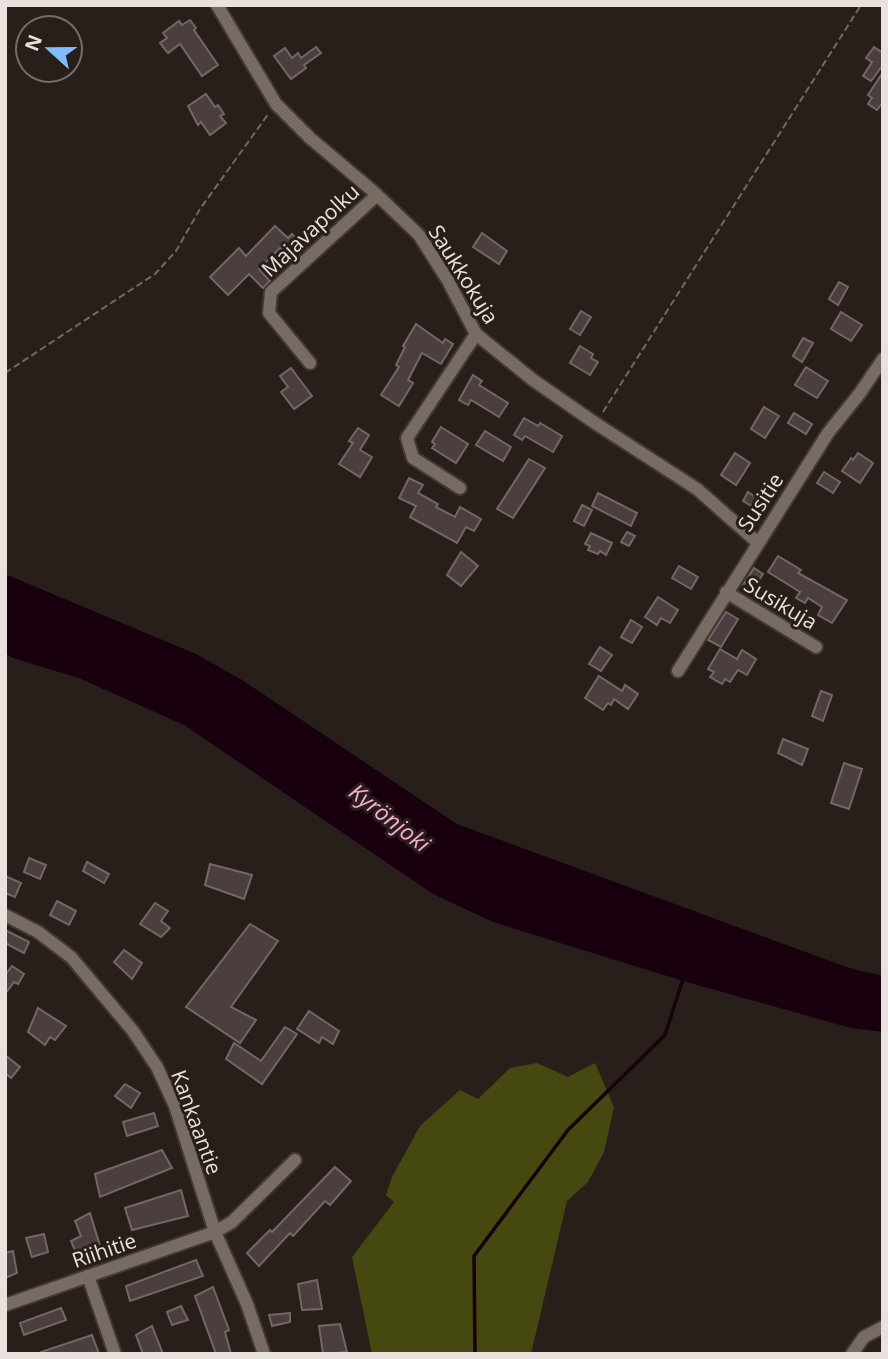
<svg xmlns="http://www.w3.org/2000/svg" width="888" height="1359" font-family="'Open Sans',sans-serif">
<rect width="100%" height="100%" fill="#291f1a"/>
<!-- green -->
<polygon fill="#45490f" points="537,1063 568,1077 595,1063 614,1107 604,1152 588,1182 567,1201 531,1354 372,1354 352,1257 394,1202 386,1195 392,1177 420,1126 460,1090 478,1099 510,1068"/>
<!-- water -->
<polygon fill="#18000e" points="5,574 196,654 242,680 457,824 849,968 883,976 883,1032 851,1028 683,981 493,922 433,894 184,725 81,679 13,658 5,653"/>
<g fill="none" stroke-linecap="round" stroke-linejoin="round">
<!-- stream -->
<polyline stroke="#18000e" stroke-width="3.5" points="475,1354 474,1256 568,1130 665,1035 683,979"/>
</g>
<!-- building -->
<g fill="#4b3e3e" stroke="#746666" stroke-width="2">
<polygon points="190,20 196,28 194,30 218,65 202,76 180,44 168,53 160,43 167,38 163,33 179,21 182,25"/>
<polygon points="316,47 321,53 304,65 306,68 291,79 274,56 285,48 292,58 298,53 301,58"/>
<polygon points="874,47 883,53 883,65 871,81 863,76 872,62 866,58"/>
<polygon points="883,72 883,102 877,110 868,104 872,98 868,95"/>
<polygon points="206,94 215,107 218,105 224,114 220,116 226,123 210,135 201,122 198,125 188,106"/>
<polygon points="275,226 288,238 292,234 306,248 292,260 280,248 259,269 270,281 263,288 249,274 228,295 210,277 239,248 246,256"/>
<polygon points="482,233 507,251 499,264 473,247"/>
<polygon points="839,282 848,287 838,305 829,299"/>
<polygon points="581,311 591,317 580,335 570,329"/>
<polygon points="841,312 862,325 851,341 831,329"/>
<polygon points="416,324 443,343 445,339 453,344 441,364 422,353 408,380 413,383 399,406 381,395 399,367 396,365 405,347 403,346"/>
<polygon points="803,338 813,343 802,362 793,356"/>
<polygon points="580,346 593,354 591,358 598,362 590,375 570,363"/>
<polygon points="806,367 828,381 817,398 795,385"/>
<polygon points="291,368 312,396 294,409 281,392 288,387 280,376"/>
<polygon points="473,375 482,381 479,385 508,403 499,417 471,400 468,405 459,400"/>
<polygon points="764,407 779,416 765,438 751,429"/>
<polygon points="794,413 812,424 806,434 788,423"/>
<polygon points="524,418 538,426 540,423 562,436 553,452 525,436 522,440 514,435"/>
<polygon points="441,427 468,444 456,463 432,448 435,444 432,442"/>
<polygon points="358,428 369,435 360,450 372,457 360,477 339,464 353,443 349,441"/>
<polygon points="485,431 511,447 503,461 476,445"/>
<polygon points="735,453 750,463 736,485 721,475"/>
<polygon points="858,453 873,463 860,483 842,471 851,458 853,460"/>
<polygon points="529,459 545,468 513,518 497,509"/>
<polygon points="824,472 840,482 833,493 817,483"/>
<polygon points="409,478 423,485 418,493 438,504 436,507 455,517 460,507 481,519 474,531 466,527 457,543 410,517 416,506 399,498"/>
<polygon points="748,492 765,503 760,511 743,501"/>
<polygon points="598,493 637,513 631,526 592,506"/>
<polygon points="582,505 592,510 584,526 574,521"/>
<polygon points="627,532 635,536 629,546 621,542"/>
<polygon points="591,533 612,543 606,555 600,551 598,554 588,550 590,546 585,544"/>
<polygon points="461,552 478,566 461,586 447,575"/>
<polygon points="778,556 801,570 798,573 847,600 832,623 818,615 822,607 808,598 805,603 796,598 800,592 768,572"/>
<polygon points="679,566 698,577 691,589 672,578"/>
<polygon points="754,568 763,574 751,592 742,587"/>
<polygon points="658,597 678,610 670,623 661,618 657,625 645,617"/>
<polygon points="726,612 738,619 721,647 708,640"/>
<polygon points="631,620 642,627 632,643 621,637"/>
<polygon points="600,647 612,655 601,671 589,664"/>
<polygon points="720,649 737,659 742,650 756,659 747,675 738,670 730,682 725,679 722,684 710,677 714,672 708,669"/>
<polygon points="599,676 622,691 625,685 638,694 628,709 614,699 611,705 608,703 603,710 585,698"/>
<polygon points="821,691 832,695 823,721 812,716"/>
<polygon points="783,739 808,749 802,765 778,753"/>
<polygon points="844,763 862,769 849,809 831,803"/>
<polygon points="29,858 46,865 40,879 24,872"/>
<polygon points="87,862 109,874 104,883 83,871"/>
<polygon points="210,864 252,875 244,899 205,885"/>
<polygon points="5,876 21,883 15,897 5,893"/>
<polygon points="57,901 76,911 69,925 50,915"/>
<polygon points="155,903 168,911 161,921 170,928 161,937 140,924"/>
<polygon points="250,924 278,941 231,1007 256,1020 240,1043 186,1007"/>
<polygon points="5,930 29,942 24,953 5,943"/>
<polygon points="124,950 142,963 132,979 114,962"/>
<polygon points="12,966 24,974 18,984 14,982 5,994 5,975"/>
<polygon points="38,1008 66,1026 55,1040 50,1037 45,1045 28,1032"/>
<polygon points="309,1011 339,1031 333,1044 322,1037 319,1043 297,1029"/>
<polygon points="285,1027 297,1034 262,1084 226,1059 234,1043 261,1061"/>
<polygon points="5,1055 20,1067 11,1078 5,1073"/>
<polygon points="125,1084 140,1093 131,1108 115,1096"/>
<polygon points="154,1113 158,1126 127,1136 123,1122"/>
<polygon points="162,1150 172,1168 100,1197 95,1174"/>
<polygon points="335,1167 351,1181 330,1205 325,1201 293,1236 290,1233 259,1266 247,1253 270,1230 272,1232"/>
<polygon points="181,1190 188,1216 132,1230 125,1208"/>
<polygon points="90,1213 100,1246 77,1255 71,1241 81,1236 75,1221"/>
<polygon points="44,1234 48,1252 32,1257 26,1238"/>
<polygon points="13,1251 17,1273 5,1278 5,1253"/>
<polygon points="196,1260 203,1276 130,1301 126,1286"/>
<polygon points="317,1280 322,1309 302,1310 298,1284"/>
<polygon points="213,1287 229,1330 225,1332 231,1354 216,1354 195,1296"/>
<polygon points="181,1306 188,1320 172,1325 167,1312"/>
<polygon points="61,1308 66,1320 24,1335 20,1323"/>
<polygon points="290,1313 290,1322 272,1326 269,1315"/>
<polygon points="340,1324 347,1352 323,1354 319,1326"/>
<polygon points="152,1326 163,1354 143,1354 136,1335"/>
<polygon points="92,1335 99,1354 42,1354 41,1352"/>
</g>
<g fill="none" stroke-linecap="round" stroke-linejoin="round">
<defs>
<g id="street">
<polyline points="217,5 276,104 310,138 374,192 419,235 447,279 476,334 533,380 595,423 697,489 757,542"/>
<polyline points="310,363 269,313 271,292 377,195"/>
<polyline points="460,488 413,458 407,438 476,334"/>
<polyline points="726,592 816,647"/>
<polyline points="678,671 828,433 860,393 883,359"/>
<polyline points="5,915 38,932 71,957 133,1031 157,1067 175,1106 215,1232 247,1304 264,1354"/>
<polyline points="88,1276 115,1354"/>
<polyline points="5,1305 215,1232 232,1222 295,1160"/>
<polyline points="852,1354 864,1337 883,1327"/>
</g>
</defs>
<!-- street casing -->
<use href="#street" stroke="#413935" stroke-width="16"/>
<!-- path -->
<g stroke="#716864" stroke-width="2" stroke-dasharray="7 3.5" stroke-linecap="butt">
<polyline points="5,373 155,274 176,251 200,209 269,113"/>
<polyline points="603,412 861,5"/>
</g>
<!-- street -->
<use href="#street" stroke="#776b64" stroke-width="12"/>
</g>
<g text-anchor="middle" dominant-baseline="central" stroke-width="6" stroke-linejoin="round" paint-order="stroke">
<!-- street labels -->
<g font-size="21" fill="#e8e1dd" stroke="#291f1a">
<text transform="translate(310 230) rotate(-43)">Majavapolku</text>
<text transform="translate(464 274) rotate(58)">Saukkokuja</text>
<text transform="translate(760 502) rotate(-57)">Susitie</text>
<text transform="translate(781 603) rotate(31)">Susikuja</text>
<text transform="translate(197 1122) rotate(70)">Kankaantie</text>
<text transform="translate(104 1250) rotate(-19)">Riihitie</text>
</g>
<!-- water labels -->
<g font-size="23" font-style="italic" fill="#f8abd6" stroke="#291f1a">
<text transform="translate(390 817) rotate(38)">Kyrönjoki</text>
</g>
</g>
<!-- border -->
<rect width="888" height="1359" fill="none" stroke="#e8e1dd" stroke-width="14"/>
<!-- north arrow -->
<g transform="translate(49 49) rotate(291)"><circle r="33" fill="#291f1a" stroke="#756d68" stroke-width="2"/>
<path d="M0-5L12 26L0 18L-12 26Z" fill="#7fbdfa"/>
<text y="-10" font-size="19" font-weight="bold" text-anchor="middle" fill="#e8e1dd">N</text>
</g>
</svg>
